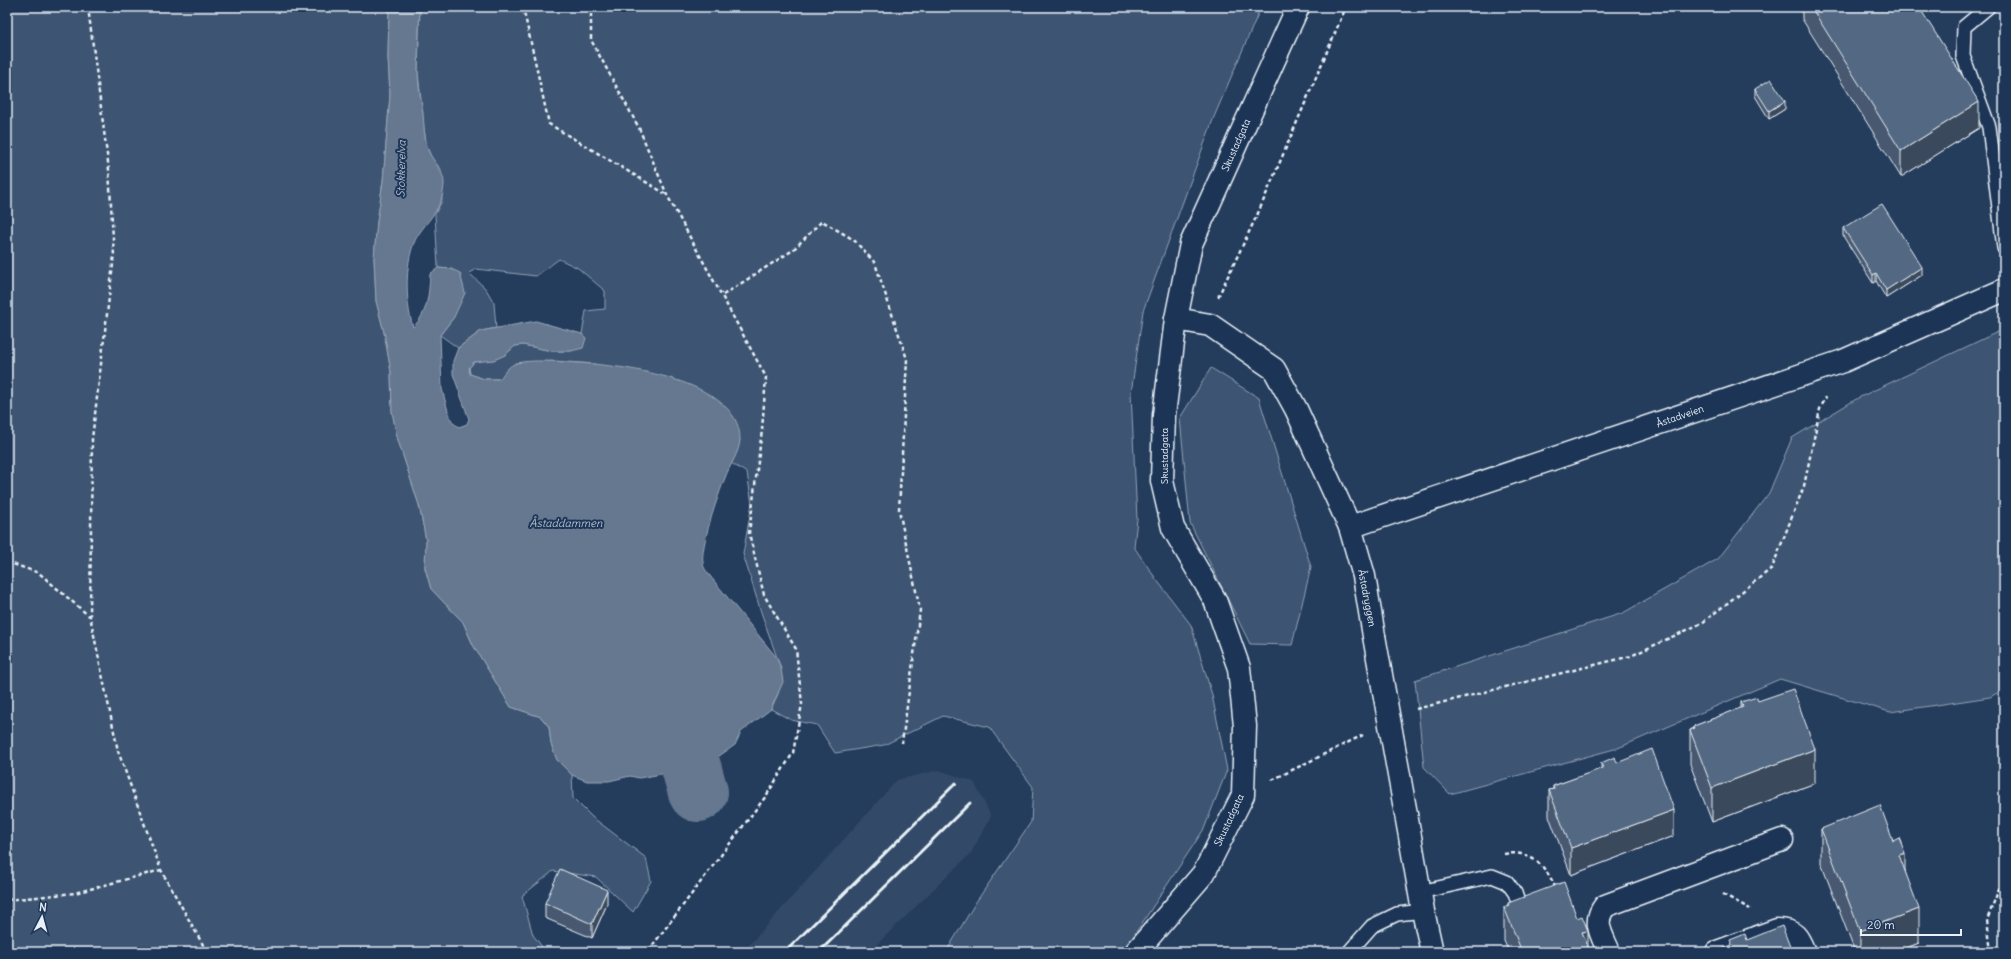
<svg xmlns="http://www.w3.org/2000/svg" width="2011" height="959" font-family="Delius,sans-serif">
<rect width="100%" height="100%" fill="#253d5d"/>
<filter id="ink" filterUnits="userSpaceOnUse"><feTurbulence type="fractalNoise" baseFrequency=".025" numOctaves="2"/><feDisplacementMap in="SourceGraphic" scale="8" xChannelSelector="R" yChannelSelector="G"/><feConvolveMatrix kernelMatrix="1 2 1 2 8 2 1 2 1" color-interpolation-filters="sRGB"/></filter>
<g filter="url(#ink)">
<!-- built -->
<polygon fill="#334a68" points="939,770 974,782 991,816 971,853 869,952 743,952 897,780"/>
<!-- green -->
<g fill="#3e5472" stroke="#93a2b5">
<polygon points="7,7 389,7 388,57 390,95 383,181 377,222 374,258 376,301 384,332 391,372 392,411 397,437 419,505 426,540 425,568 431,589 463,622 473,645 511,707 541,717 549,727 551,744 557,760 572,775 573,798 592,817 646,858 651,881 633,912 596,877 553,871 522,896 533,935 546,952 7,952"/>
<polygon points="420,7 1261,7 1214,117 1143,311 1131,393 1137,519 1134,547 1156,579 1191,625 1212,695 1227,770 1204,829 1123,952 946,952 976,902 1031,822 1033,787 989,727 943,716 884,745 835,753 817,725 791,720 771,709 778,694 781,669 761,612 743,554 752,504 747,473 731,463 740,440 595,364 555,361 516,363 507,370 500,379 484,379 470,374 469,368 474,362 505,355 515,346 523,345 552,351 571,351 586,338 582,334 586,311 605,309 605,291 578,268 559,259 536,276 476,269 469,273 486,289 494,303 496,328 481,331 458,348 440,335 454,317 451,269 438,268 435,214 442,201 441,169 432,159 427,147 424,129 418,72"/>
<polygon points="2004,329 2004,689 1990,697 1890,712 1780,679 1618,748 1450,794 1424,767 1415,680 1623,613 1718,559 1769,493 1792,438 1858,398"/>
<polygon points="1211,368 1259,398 1311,567 1292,645 1250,644 1190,523 1180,418"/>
</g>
<!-- water -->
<path fill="#657890" stroke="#99a8ba" d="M389 7H420C419 28 418 50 418 71 418 85 421 99 423 113 424 124 424 136 427 147 431 161 445 170 444 185 442 209 431 216 418 235 404 257 405 303 413 327 428 314 429 292 430 274L438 268 451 269 460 273 465 293 454 317 440 335 442 389 449 415 453 423 459 427 467 424 469 419 453 374V361L458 348 481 331 536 321 582 334 586 338 583 348 571 351H552L523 345 515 346 505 355 494 360 474 362 469 368 470 374 484 379H500C504 373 509 365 517 363 532 359 562 362 577 363 621 365 740 380 740 439 740 452 729 466 725 478 718 495 700 547 703 563 703 567 707 572 710 576L777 658 781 669 783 682 771 709 741 732 735 745 719 756 691 767 667 773 639 778 630 776 609 781H587L572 775 557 760 551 744 549 727 541 717 511 707 473 645 463 622 431 589 425 568 426 540 419 505 397 437 392 411 391 372 384 332 376 301 374 258 377 222 383 181 390 95 388 57Z"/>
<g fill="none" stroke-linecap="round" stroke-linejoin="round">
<!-- river -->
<polyline stroke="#657890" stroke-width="60" points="691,767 698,792"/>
<defs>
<g id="service">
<polyline points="1988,7 1964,27 1963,56 1989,127 2004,248"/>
<polyline points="1420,892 1492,876 1507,882 1515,893 1523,917"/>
<polyline points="1349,952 1372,926 1397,914 1423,911"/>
</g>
<g id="minor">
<polyline points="1176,319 1210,325 1274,369 1296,409 1350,527 1364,576 1374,636"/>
<polyline points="1350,527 1843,361 2004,290"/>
<polyline points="1411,842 1423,911 1432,952"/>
<polyline points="1136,952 1204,873 1243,795 1245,726 1239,668 1215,600 1173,528 1162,481 1164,415 1176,319 1191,244 1298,7"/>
<path d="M1609 952C1602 935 1592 922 1605 906L1782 840"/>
<path d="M1717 952 1777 930C1795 930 1798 937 1804 952"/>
</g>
</defs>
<!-- service casing -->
<use href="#service" stroke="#e8f1f8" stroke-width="16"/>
<!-- minor casing -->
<use href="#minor" stroke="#e8f1f8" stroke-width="25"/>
<!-- path -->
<g stroke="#e8f1f8" stroke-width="2.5" stroke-dasharray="4 3" stroke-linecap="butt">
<polyline points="88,7 109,170 114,256 92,439 90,616 118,751 161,870 207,952"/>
<polyline points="523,7 549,124 666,194"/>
<polyline points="591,7 591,40 639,128 667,195 766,377 762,430 749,533 764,595 796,649 802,704 793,753 766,796 652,946 649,952"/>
<polyline points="723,295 793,250 822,221 854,240 875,263 907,359 899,510 920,610 902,743"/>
<polyline points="1218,297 1259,211 1346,7"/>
<polyline points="7,562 39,573 89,616"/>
<polyline points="1416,709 1631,656 1702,623 1772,568 1804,486 1820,409 1826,397"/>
<polyline points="1272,780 1363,735"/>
<path d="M1504 854C1530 849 1547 867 1556 889"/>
<polyline points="1723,894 1750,909"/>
<polyline points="7,900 75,893 161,870"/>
<polyline points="1991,952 1987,920 2004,876"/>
</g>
<!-- service -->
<use href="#service" stroke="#1d3557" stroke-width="13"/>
<!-- minor -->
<use href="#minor" stroke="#1d3557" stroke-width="22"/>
<!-- rail -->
<g stroke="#e8f1f8" stroke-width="3">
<polyline points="785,952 956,783"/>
<polyline points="819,952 970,803"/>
</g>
<defs>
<polyline id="minor-bridge" points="1374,636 1411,842"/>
</defs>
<!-- minor-bridge casing -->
<use href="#minor-bridge" stroke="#e8f1f8" stroke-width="25" stroke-linecap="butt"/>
<!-- minor-bridge -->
<use href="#minor-bridge" stroke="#1d3557" stroke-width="22"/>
</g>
<!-- wall -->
<g fill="#475970" stroke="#e8f1f8">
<polygon points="1802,7 1919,7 1979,128 1901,177 1802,19"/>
<polygon points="1755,89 1785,109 1769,119 1755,96"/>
<polygon points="1843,228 1922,275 1886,298 1876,281 1873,283 1843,236"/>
<polygon points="1758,701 1815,783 1712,822 1690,764 1690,730 1694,728 1694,726 1741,708 1741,702"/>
<polygon points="1601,763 1617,763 1674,836 1571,875 1549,816 1549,790 1553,789 1553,786 1601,769"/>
<polygon points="1821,829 1905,870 1919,943 1895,952 1855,952 1821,863"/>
<polygon points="545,903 607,904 592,938 545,918"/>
<polygon points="1508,903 1577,918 1590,952 1509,952 1504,941 1504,907 1508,905"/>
</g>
<!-- shaded-wall -->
<g fill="#3a485b" stroke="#e8f1f8">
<polygon points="1785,101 1785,109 1769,119 1769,111"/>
<polygon points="1979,102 1979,128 1901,177 1901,151"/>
<polygon points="1922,267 1922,275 1886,298 1886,290"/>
<polygon points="1876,273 1876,281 1873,283 1873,275"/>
<polygon points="1815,749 1815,783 1712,822 1712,788"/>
<polygon points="1674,810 1674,836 1571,875 1571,848"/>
<polygon points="1905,853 1905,887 1899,855"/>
<polygon points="607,890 607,904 592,938 592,924"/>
<polygon points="1919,909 1919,943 1895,952 1860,952 1860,931"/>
<polygon points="1588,931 1588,952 1582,932"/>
</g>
<!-- building -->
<g fill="#536782" stroke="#e8f1f8">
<polygon points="1811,7 1919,7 1979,102 1901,151"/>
<polygon points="1771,79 1785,101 1769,111 1755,89"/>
<polygon points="1882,204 1922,267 1886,290 1876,273 1873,275 1843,228"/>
<polygon points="1793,689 1815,749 1712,788 1690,730 1695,728 1694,726 1743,707 1741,702 1757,697 1758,701"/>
<polygon points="1652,749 1674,810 1571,848 1549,790 1554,789 1553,786 1603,768 1601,763 1615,757 1617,763"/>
<polygon points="1880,805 1893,841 1899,838 1905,853 1899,855 1919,909 1860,931 1821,829"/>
<polygon points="560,869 607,890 592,924 545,903"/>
<polygon points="1564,882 1577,918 1582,916 1588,931 1582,932 1590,952 1522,952 1504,907 1509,905 1508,903"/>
<polygon points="1782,926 1792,952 1713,952 1732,945 1730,940 1745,934 1747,940"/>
</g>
</g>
<g text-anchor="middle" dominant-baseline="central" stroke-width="4" stroke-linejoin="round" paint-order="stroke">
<!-- street labels -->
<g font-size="10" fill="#e8f1f8" stroke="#1d3557">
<text transform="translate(1236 145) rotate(-66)">Skustadgata</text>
<text transform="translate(1680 416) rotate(-19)">Åstadveien</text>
<text transform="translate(1164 456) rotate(-90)">Skustadgata</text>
<text transform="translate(1367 598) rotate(79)">Åstadryggen</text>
<text transform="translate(1229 820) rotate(-65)">Skustadgata</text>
</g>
<!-- water labels -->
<g font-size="11" font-style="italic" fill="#b4c1ce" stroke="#1d3557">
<text transform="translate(401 169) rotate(-89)">Stokkerelva</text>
<text x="566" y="523">Åstaddammen</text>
</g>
</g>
<!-- margin -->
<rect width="2011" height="959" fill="none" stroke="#1d3557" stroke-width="24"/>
<rect x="12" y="12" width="1987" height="935" fill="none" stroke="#e8f1f8" stroke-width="1.5" filter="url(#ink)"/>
<!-- north arrow -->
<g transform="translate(42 917) rotate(6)" stroke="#1d3557" stroke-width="3" paint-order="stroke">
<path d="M0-3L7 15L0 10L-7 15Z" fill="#e8f1f8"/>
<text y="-6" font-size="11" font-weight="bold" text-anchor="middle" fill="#e8f1f8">N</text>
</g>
<!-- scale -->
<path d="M1861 929v6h100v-6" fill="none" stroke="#e8f1f8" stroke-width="2"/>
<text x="1867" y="929" font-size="12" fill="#e8f1f8" stroke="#1d3557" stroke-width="3" paint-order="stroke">20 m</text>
</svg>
